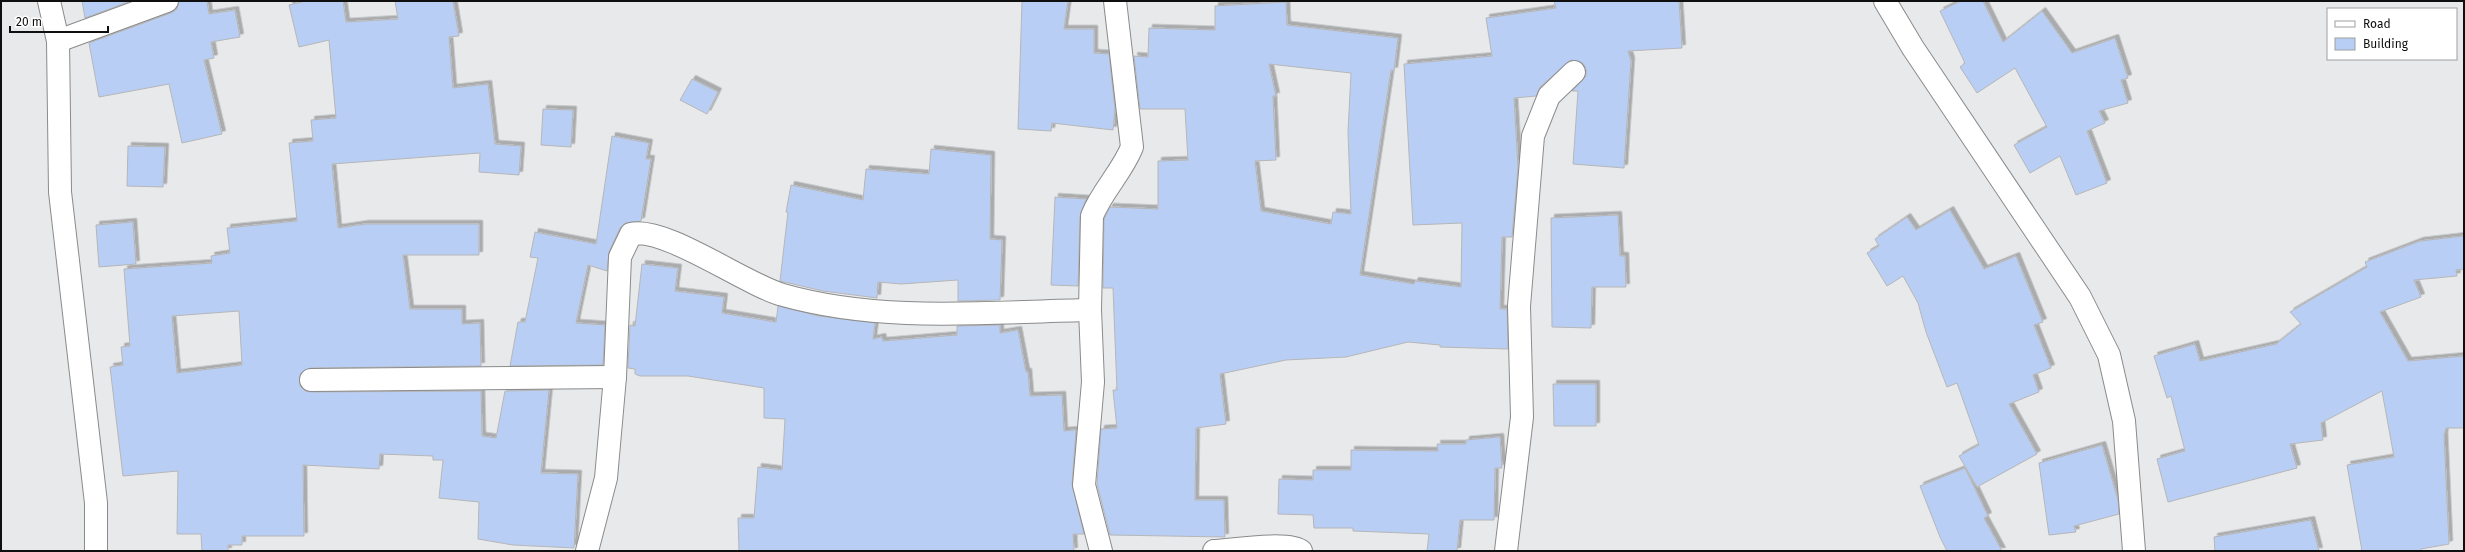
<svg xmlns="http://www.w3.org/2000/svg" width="2465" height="552" font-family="'Fira Sans',sans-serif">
<defs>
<filter id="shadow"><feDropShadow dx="3.5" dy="-3.5" stdDeviation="0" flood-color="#0004"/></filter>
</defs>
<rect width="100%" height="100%" fill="#e8e9eb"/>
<!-- building -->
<g fill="#b9cef5" stroke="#b5b6b8" fill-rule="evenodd" filter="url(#shadow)">
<polygon points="82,1 131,1 85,18"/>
<polygon points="179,1 207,1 209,14 235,10 240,37 211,42 214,58 204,60 222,134 182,143 169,84 99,97 89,43 171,13 177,9"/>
<path d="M306 1H343L346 22 398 19 395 1H453L459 36 449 37 453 88 488 84 495 144 521 146 519 175 479 172 480 153 332 164 338 228 365 224H479V255H403L410 309H462V324L480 323 481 366 311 368 300 374V386L305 391 311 392 481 391 482 436 496 438 505 391 549 390 541 473 578 474 574 548 513 545 478 539 479 502 439 498 443 460H433V456L380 454 379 469 303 465 304 536H242V545H228V551H202L201 534H177L178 471 123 476 110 367 123 365 121 347 130 346 124 269 212 263 211 256 230 253 227 228 297 221 289 143 313 141 311 120 336 118 329 40 299 47 289 5ZM239 311 242 365 177 373 172 316Z"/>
<polygon points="1022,1 1068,1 1064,29 1094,29 1094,53 1109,54 1115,109 1113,130 1052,123 1051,131 1018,129"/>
<path d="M1554 1H1679L1682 48 1628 51 1631 61 1624 168 1573 164 1578 91H1572L1586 76V69L1583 63 1571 60 1540 87 1536 96 1514 98 1518 167 1512 237H1502L1500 309H1507L1508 349 1440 347V345L1408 342 1346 357 1286 360 1220 374 1226 424 1196 428 1195 500H1224L1225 537 1110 535 1097 484 1101 429 1117 428 1113 390H1117L1113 288H1103L1104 219 1110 207 1158 209V161L1188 160 1185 109H1140L1134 56 1148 57 1149 28 1215 30V6L1286 2 1287 25 1398 38 1394 71 1391 70 1360 275 1414 284 1415 281 1461 287 1462 223 1413 225 1404 64 1492 56 1486 18 1556 8ZM1269 64 1351 73 1348 132 1351 214 1333 212 1331 224 1261 211 1255 161 1276 160 1273 96H1276Z"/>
<polygon points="1961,1 1983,1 2003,42 2042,11 2072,53 2115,38 2128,78 2121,80 2128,103 2099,111 2105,123 2087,131 2107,183 2076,195 2060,156 2030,173 2014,145 2047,127 2015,68 1977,93 1960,67 1965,63 1940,11"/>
<polygon points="692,79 718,92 707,114 680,100"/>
<polygon points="543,109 573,110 571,147 541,145"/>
<polygon points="612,136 649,143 646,159 651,159 641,221 625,223 620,228 609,252 607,271 588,265 576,323 605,325 603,365 510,366 518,322 525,322 538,258 530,257 535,232 596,244"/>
<polygon points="128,146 165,147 163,187 127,186"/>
<polygon points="931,149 991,155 990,239 1002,240 1000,300 958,301 958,280 901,284 878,282 877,298 823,291 780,281 788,212 786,212 791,185 863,200 866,169 929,174"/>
<polygon points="1055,197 1086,199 1080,216 1078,286 1051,285"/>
<polygon points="1950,210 1984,269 2016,256 2043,322 2034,325 2051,368 2033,375 2039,392 2009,404 2037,454 1977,487 1959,456 1979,445 1957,383 1947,387 1926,332 1918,303 1903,276 1887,286 1867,253 1879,246 1875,239 1907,217 1916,230"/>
<polygon points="1618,215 1620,256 1625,256 1626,287 1592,287 1591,328 1552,327 1551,218"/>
<polygon points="133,222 136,264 99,267 96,225"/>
<polygon points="2464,236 2464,269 2456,270 2457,276 2414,280 2421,297 2380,312 2408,361 2464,356 2464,428 2446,428 2444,435 2449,544 2421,549 2422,551 2362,551 2347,465 2394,457 2382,391 2321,423 2323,440 2290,444 2297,468 2168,502 2157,459 2185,451 2171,396 2167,398 2154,356 2195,344 2200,361 2276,344 2301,324 2290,312 2367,267 2365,262 2420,241"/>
<polygon points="642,264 678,268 675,291 724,297 722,313 776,322 778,306 819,316 875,323 873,339 882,337 883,341 957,335 957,326 1000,325 1000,333 1018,330 1026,372 1028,372 1030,396 1062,395 1064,431 1076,430 1072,484 1084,534 1073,534 1074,551 739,551 738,518 754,518 758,467 782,470 785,419 764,418 764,388 688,376 640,376 635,374 635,369 628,368 630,325 635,326"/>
<polygon points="1553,384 1596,384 1596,426 1554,426"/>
<polygon points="1500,437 1502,468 1495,468 1494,520 1460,520 1457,551 1427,551 1429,534 1353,531 1353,528 1314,528 1313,515 1278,514 1279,479 1313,480 1313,470 1351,470 1351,450 1438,451 1437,444 1466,444 1466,440"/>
<polygon points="2102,445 2118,500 2119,514 2074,526 2076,532 2049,535 2039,463"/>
<polygon points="1965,468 1988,516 1984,518 2002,551 1947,551 1940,537 1920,486"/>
<polygon points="2311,520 2319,551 2215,551 2214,537"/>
</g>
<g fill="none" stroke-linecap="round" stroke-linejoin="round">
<defs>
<g id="minor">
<polyline points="49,1 58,41 60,192 96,503 96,551"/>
<polyline points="1885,1 1913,48 2080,297 2109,355 2124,421 2134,551"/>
<polyline points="58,41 167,1"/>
<polyline points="311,380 615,377"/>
<path d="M587 551 606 478 615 377 620 257 631 234C665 226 746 285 783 295 882 323 988 312 1090 310"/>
<path d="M1101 551 1084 485 1093 382 1090 310 1092 216C1102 191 1122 172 1132 147L1115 1"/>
<path d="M1214 551C1231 550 1290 541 1301 551"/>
<polyline points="1506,551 1522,417 1519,306 1533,136 1549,96 1574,72"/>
</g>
</defs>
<!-- minor casing -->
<use href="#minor" stroke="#8a8b8c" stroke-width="24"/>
<!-- minor -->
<use href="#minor" stroke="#fff" stroke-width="22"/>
</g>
<!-- border -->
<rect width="2465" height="552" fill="none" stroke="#0f0f10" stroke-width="4"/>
<!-- legend -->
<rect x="2327" y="8" width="130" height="52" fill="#ffffff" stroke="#9f9f9f"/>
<rect x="2335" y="21" width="20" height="6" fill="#ffffff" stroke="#9f9f9f"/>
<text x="2363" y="28" font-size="12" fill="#0f0f10">Road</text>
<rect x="2335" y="38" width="20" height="12" fill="#b9cef5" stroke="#9f9f9f"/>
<text x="2363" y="48" font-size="12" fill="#0f0f10">Building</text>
<!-- scale -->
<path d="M10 26v6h98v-6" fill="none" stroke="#0f0f10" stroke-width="2"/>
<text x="16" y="26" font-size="12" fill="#0f0f10" stroke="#ffffff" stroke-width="3" paint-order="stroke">20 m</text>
</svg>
